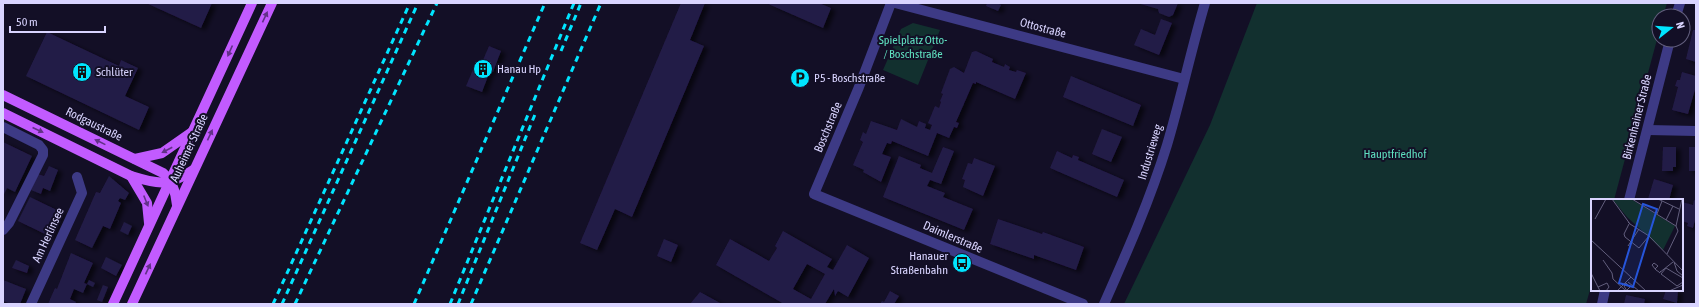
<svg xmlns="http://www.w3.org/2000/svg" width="1699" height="307" font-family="'Asap Condensed',sans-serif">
<defs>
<filter id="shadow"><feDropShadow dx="4.5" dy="2.5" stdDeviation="2" flood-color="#0009"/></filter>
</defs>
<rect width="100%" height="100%" fill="#130f26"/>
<!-- green -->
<g fill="#12302f">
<polygon points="1257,3 1667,3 1663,16 1659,16 1659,32 1614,200 1592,200 1592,283 1586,304 1124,304 1210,125"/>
<polygon points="913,23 940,30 918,85 883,70 901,29"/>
</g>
<!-- building -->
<g fill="#241b47" fill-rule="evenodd" filter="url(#shadow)">
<polygon points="146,3 212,3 201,28"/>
<polygon points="681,3 705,3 690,40 704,46 632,217 615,209 597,250 580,243"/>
<polygon points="766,3 819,3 831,8 823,28"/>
<polygon points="987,3 997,3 1001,5 998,11 986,6"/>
<polygon points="1137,3 1178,3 1173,15 1169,17 1159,13 1158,9"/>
<polygon points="1161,19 1172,23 1159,55 1134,45 1141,29 1155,35"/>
<polygon points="1693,30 1696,30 1696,62 1686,59"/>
<polygon points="47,32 119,66 121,60 138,68 125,96 149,107 139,130 26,76"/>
<polygon points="489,46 501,51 493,72 490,71 482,92 466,86 475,65 480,67"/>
<polygon points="976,51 993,59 992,62 1004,67 1005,64 1010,67 1009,70 1016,72 1017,70 1026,73 1015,99 976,82 976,84 973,83 956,122 959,123 957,128 954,127 949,138 937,133 928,156 892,141 891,144 887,143 882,154 891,157 881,182 863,172 864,170 853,165 863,142 860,140 863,132 866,134 871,121 897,130 901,119 917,127 919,121 926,124 925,128 930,130 932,125 928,123 935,106 939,108 941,102 940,101 943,94 941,93 950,69 954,67 964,73 972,52"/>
<polygon points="1682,72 1696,76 1696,86 1688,114 1672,110 1678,87 1675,86 1677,80 1680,80"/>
<polygon points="1071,76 1141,105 1133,126 1063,97"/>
<polygon points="1102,129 1122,137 1111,162 1092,154"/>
<polygon points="3,142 32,156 15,192 7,188 3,196"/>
<polygon points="943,147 954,151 941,184 930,180 927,186 945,193 943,197 973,209 964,230 883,197 899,156 921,165 920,168 932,173"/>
<polygon points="1663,147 1676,147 1676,167 1673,167 1673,171 1662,171"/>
<rect x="1689" y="147" width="7" height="24"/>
<polygon points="1057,151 1072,158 1073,155 1079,157 1078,160 1124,180 1117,197 1050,168"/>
<polygon points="974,158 995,166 983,196 963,187 965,180 962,179 968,163 972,164"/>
<polygon points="49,166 58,170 50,191 43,188 41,194 31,190 38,174 44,176"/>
<polygon points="109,176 129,193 125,200 120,198 118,201 121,203 110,229 103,226 92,248 75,240 96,192 100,193"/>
<polygon points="1654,179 1673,185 1669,200 1648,199"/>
<polygon points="30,197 61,212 49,236 18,221"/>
<polygon points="1694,200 1696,201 1696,216 1693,228 1687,226 1688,223 1682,221 1682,202 1693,205"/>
<polygon points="998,219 1042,234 1043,232 1084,247 1076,270 1034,255 1034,259 990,244"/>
<polygon points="124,222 132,226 128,235 120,231"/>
<path d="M783 231 832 259 827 267 833 270 847 245 869 258 848 297 838 291 835 296 834 289 825 304H784L716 265 730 239 769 261 777 248 775 246ZM807 264 825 274 811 299 793 289Z"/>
<polygon points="664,239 678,245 671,262 657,256"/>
<polygon points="71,253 93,263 84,283 87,284 89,280 95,283 93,287 87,284 83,293 74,289 70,299 76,302 75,304 48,304 55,288 57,289"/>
<polygon points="106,257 122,265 116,276 101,268"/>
<polygon points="16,260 29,266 27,273 12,268"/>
<polygon points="3,280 26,289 20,304 11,304 3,301"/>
<polygon points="103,285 108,287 102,302 97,300"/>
<polygon points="1666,290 1678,290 1677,303 1663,299"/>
<polygon points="890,291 899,296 894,304 880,304 882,301 884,302"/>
<polygon points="700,292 722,304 690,304"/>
<polygon points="1626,295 1645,299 1644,304 1624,304"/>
</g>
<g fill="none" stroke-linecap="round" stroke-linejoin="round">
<!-- minor -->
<g stroke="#3d3a85" stroke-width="10">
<polyline points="891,3 859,87 814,194 1083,304"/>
<polyline points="895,3 1184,79"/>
<polyline points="1676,16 1680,3"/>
<polyline points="3,127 39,145 43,150 43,155 9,223 3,230"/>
<polyline points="1648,130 1696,131"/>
<polyline points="1629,200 1670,40"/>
<polyline points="31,304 82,193 77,177"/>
<path d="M1104 304C1127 252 1150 200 1167 145 1181 98 1191 50 1205 3"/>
<polyline points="1602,304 1605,290"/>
</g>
<!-- major -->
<g stroke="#c25bff" stroke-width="10">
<path d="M3 95 163 173C172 181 176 193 177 205"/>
<path d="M3 113 131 176C157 184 169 187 193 170"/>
<polyline points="135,159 162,153 192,132"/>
<polyline points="131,176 147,203 149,223"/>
<polyline points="113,304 252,3"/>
<polyline points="132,304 272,3"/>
</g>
<!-- rail -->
<g stroke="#00e5ff" stroke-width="3" stroke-dasharray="6 5" stroke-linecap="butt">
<polyline points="561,51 581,3"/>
<polyline points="273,304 410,3"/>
<polyline points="282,304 418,3"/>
<polyline points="295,304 437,3"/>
<polyline points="414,304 545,3"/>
<polyline points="450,304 574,3"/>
<polyline points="458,304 536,112"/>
<polyline points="471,304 601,3"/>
</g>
</g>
<!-- one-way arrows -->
<defs><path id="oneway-solid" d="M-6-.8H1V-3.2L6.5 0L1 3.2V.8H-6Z"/></defs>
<g fill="#623188">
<use href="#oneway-solid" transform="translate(265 17) rotate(-65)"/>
<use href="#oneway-solid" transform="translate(230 51) rotate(114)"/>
<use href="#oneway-solid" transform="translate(38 130) rotate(25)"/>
<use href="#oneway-solid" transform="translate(210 135) rotate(-65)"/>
<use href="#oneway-solid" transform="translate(100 142) rotate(-154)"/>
<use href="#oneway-solid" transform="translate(167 150) rotate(152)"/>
<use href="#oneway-solid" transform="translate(146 201) rotate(68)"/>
<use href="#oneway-solid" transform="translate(148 269) rotate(-65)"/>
</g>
<!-- icons -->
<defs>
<symbol id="building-disc" viewBox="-11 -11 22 22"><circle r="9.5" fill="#00e5ff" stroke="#130f26"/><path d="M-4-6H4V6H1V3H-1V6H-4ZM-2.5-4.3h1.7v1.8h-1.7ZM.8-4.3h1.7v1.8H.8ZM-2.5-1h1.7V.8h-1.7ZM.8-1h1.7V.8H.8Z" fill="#111"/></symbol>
<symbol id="parking-disc" viewBox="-11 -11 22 22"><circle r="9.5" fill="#00e5ff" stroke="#130f26"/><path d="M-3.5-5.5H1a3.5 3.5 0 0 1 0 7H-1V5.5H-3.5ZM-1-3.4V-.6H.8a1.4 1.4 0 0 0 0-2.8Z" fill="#111"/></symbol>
<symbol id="bus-disc" viewBox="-11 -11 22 22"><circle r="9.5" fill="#00e5ff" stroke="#130f26"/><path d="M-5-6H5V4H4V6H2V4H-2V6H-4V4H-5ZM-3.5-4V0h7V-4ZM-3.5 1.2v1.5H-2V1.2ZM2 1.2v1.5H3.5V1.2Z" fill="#111"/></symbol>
</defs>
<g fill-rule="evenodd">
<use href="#building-disc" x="472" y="58" width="22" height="22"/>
<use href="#building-disc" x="71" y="61" width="22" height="22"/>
<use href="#parking-disc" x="789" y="67" width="22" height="22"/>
<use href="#bus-disc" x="951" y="252" width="22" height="22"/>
</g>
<g text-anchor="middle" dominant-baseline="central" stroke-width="4" stroke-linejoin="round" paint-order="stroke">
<!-- street labels -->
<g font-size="12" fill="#d9d4ff" stroke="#130f26">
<text transform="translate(1043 28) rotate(15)">Ottostraße</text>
<text transform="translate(1637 117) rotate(-76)">Birkenhainer Straße</text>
<text transform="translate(94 124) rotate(26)">Rodgaustraße</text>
<text transform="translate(828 127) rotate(-67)">Boschstraße</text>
<text transform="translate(189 148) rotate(-65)">Auheimer Straße</text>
<text transform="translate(1150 152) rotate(-73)">Industrieweg</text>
<text transform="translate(48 235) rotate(-65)">Am Herlinsee</text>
<text transform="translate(953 237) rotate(23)">Daimlerstraße</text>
</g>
<!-- park labels -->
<g font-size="12" fill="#5fe0c0" stroke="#130f26">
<text x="913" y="40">Spielplatz Otto-<tspan x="913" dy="14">/ Boschstraße</tspan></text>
<text x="1395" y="154">Hauptfriedhof</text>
</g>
<!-- poi labels -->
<g font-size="12" fill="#d9d4ff" stroke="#130f26" text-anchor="start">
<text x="497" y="69">Hanau Hp</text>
<text x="96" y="72">Schlüter</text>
<text x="814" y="78">P5 - Boschstraße</text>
<text x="948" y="256" text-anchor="end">Hanauer<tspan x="948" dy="14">Straßenbahn</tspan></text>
</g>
</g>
<!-- overview -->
<g transform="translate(1591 199)">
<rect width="92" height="92" fill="#130f26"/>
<path d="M40 0 84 27 72 51 36 18 22 1Z" fill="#12302f"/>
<path fill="none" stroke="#625e7d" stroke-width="1" d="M21 0 39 25 37 23M41 0 85 27 87 32 76 55M67 0 88 10M66 15 71 2M4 20 15 0M75 21 82 7M39 25 58 37 92 72M85 27 91 0M34 38 48 49 58 37M34 38 33 35 38 25M0 41 55 92M37 47 48 30M12 61 21 74 22 80 35 92M83 63 86 72 92 77M64 70 67 67 63 64 61 66 65 71 68 73M70 72 68 74 82 63M0 74 9 92M92 79 75 69 70 75 86 87 92 83M37 83 48 92M7 88 16 84 18 88 15 92M36 91 39 88 35 84 33 87 36 92M26 92 40 78M78 92 92 86"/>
<path fill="#2655da" fill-opacity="0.15" stroke="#2655da" stroke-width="2" d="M52 5 66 10 42 88 28 84Z"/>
<rect width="92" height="92" fill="none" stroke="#d9d4ff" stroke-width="2"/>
</g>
<!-- border -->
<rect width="1699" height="307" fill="none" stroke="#d9d4ff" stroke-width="8"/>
<!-- north arrow -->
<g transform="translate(1671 28) rotate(73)"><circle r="19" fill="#130f26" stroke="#625e7d"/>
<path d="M0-3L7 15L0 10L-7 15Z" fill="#00e5ff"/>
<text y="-6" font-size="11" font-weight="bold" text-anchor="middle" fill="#d9d4ff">N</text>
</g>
<!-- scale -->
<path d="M10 26v6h95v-6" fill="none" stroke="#d9d4ff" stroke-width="2"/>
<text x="16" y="26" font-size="12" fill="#d9d4ff" stroke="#130f26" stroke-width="3" paint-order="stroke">50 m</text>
</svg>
